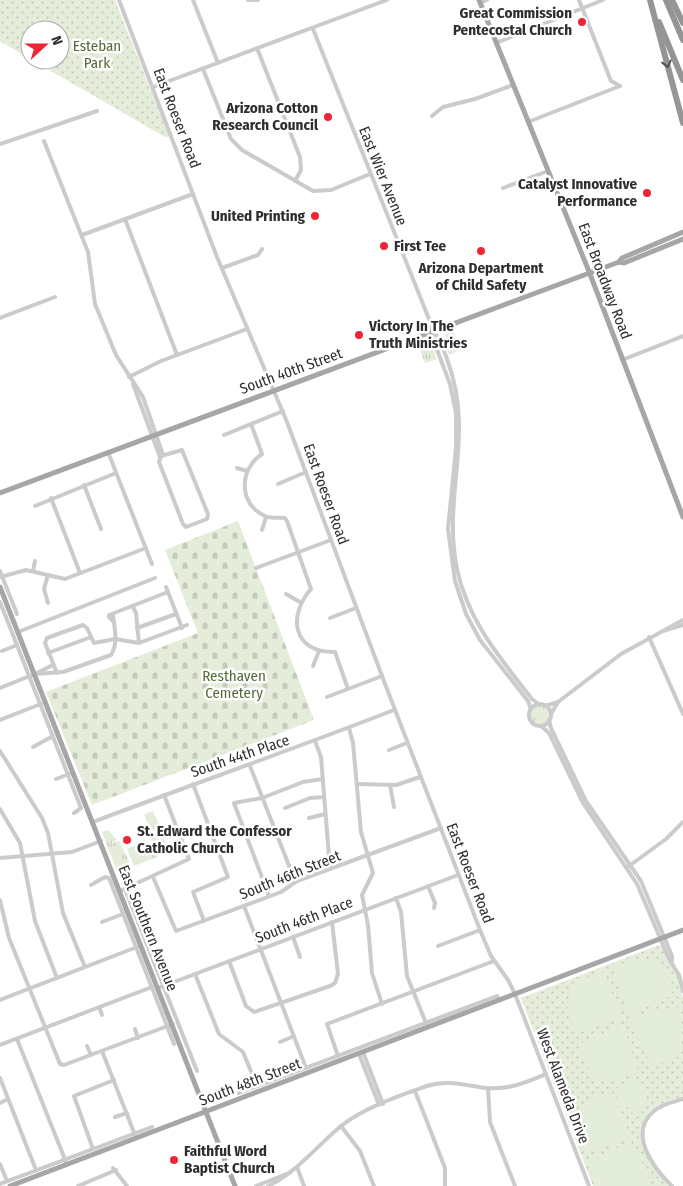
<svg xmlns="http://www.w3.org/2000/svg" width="683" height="1186" font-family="'Fira Sans Condensed',sans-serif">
<defs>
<pattern id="grass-tufts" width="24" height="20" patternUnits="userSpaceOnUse" patternTransform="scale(1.25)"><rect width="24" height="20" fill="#e4ecda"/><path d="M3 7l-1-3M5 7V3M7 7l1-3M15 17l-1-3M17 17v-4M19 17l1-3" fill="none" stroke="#c4cbbb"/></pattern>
<pattern id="cemetery-stones" width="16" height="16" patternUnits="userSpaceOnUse" patternTransform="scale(1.25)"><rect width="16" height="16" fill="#e4ecda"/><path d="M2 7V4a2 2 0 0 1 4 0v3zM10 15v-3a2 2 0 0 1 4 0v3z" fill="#c4cbbb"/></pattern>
<pattern id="park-dots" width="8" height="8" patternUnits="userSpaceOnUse" patternTransform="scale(1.25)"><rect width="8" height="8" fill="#e4ecda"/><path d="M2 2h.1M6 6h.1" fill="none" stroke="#c4cbbb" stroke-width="1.8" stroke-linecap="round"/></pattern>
</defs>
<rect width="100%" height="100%" fill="#fff"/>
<!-- grass -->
<g fill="url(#grass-tufts)">
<polygon points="453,331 460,350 449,355 443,339 446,334"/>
<polygon points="426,341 431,344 437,359 425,363 418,344"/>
<circle cx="540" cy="715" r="9"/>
<polygon points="153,811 162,832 157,835 155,829 150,830 144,814"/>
<polygon points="108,830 117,840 109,844 119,841 132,867 118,874 102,832"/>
<polygon points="162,834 169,851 157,856 151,839"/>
<polygon points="142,843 147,855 155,852 157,857 134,866 127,849"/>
</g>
<!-- cemetery -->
<polygon fill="url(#cemetery-stones)" points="238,521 314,720 92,805 46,692 198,633 165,550"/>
<!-- park -->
<g fill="url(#park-dots)">
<polygon points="0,0 115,0 169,136 165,137 32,60 60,60 60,30 30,30 30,59 0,41"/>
<path d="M659 945 662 946 679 979 683 998V1097C673 1100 663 1103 654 1109 624 1130 652 1169 670 1186H593L521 998Z"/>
</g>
<!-- garden -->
<g fill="#e4ecda">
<path d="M642 957C666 967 666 969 673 995L632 1014 627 1012 614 968Z"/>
<path d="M603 972 622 1015 620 1019 577 1032C565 1009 564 1007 575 983Z"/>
<path d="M678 1007C683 1020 683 1042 680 1056L652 1067 630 1024C638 1011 664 1010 678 1007Z"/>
<path d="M620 1026 624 1028 639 1072C602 1086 589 1085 579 1044Z"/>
<polygon points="638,1079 648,1103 633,1114 630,1108 621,1105 614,1089"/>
<path d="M611 1091 629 1133 628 1138 585 1154C569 1112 569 1108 611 1091Z"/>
<polygon points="630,1143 635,1145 650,1181 649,1186 597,1186 588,1161"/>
</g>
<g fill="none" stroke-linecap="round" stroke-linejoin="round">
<!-- minor -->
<g stroke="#cbcbcb" stroke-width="4">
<polyline points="119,0 217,257 287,422 382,676 480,930 491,956 508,980 515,994 589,1186"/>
<polyline points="193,0 218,63"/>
<polyline points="248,0 258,0"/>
<polyline points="579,0 611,81 620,86"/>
<polyline points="480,3 487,0"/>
<polyline points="313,29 431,324 433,339 450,384 456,413 456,448 448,529 455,581 466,614 480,640 528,701 531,709"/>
<polyline points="496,43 603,0"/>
<polyline points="257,48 300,157 301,170 295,181"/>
<polyline points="203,69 231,139 242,150 313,191 331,190 370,174"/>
<polyline points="153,87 387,0"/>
<polyline points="432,116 443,107 475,99 513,85"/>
<polyline points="528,122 620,86"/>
<polyline points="44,141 88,252 95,304 116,355 143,397 163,455"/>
<polyline points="0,144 97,111"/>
<polyline points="503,188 548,171"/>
<polyline points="125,219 177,355"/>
<polyline points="82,235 193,194"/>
<polyline points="222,268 258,255 262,249"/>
<polyline points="0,318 55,297"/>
<path d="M433 331C441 340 444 351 448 362 475 436 442 496 457 569 468 621 500 658 532 699L540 705"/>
<polyline points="622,360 683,336"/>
<polyline points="129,377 161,361 247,329"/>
<polyline points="133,384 160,457"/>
<path d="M251 424 262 454C239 469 238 504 265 516 271 519 278 517 285 518L287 521 311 589C287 616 293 653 335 652L348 689"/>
<polyline points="224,435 283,411"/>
<polygon points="182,450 208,514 207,519 186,527 183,524 159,462 161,456"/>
<polyline points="108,452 152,564"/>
<polyline points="237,468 247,471"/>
<polyline points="278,484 306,472"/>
<polyline points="84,485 101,529"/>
<polyline points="51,498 80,573"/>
<polyline points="35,506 116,473"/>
<polyline points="262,530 266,517"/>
<polyline points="256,568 331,540"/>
<polyline points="0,571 17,614"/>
<polyline points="33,571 35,561"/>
<polyline points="0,577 26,570 65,579 146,548"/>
<polyline points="166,587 182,628"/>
<polyline points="286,594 300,602"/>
<polyline points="0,602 81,808 74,813"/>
<polyline points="48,603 44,589 48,575"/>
<polyline points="133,607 136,613 139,643"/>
<polyline points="330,618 356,608"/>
<polyline points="113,621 109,617 109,615 168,592"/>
<polyline points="137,628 176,614"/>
<polyline points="663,631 683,625"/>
<polyline points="18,632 155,578"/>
<polyline points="649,637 683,714"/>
<polyline points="2,651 17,645"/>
<polyline points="48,653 91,637"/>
<polyline points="313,666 319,651"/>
<polyline points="57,673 45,643 47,638 83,625 87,628 94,643 115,639 139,643 187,625"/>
<polyline points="35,674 53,665"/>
<path d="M0 688 35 674 63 672 111 655C119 642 114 628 113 614"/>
<polyline points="327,697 382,676"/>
<circle cx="540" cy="715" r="11"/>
<polyline points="545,706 558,702 621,654 683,620"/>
<polyline points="551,714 558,702"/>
<polyline points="0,720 41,704"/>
<polyline points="549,720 551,728 586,801 641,881 672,956 672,961"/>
<polyline points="541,726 549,733 583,803 637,884 669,959 679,975 683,991"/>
<polyline points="349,728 353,743 361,832 373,873 362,895 368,925 372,973 382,1004"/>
<polyline points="315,741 321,757 330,869"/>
<polyline points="33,747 53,736"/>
<polyline points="389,750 407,743"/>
<polyline points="0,751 42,818 48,833 63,913 85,967"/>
<polyline points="250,766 295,881"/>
<polyline points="56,779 69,774"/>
<polyline points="193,784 228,877 193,892 204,921"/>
<polyline points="357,784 396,785 420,777"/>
<polyline points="390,785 394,807"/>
<polyline points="285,808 310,798 324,797"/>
<polyline points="0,809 20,843 35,921 57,978"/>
<polyline points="309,818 325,814"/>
<path d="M93 822C193 784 294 749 394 710"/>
<polyline points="0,858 72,852 101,841"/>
<polyline points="629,866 666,839 683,822"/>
<polyline points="153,877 176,931 281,892 297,881 441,828"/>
<polyline points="91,885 105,877 109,878 174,1044"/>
<polyline points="428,886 435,903 434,908"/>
<polyline points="125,889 197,1071"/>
<polyline points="120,891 189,859 164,795"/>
<polyline points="269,896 234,803 262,798 303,782 323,779"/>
<polyline points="396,898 401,912 407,976 426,1023"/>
<polyline points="0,900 9,938 60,1064 64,1065 173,1024"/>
<polyline points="244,906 306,1068"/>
<polyline points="102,922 123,914"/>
<polyline points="293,937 300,957"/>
<polyline points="438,946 480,930"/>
<polyline points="229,961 246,1006 254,1012 330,986 335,983 338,974 332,922"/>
<polyline points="195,974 219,1034 243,1052 257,1086"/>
<polyline points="158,988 458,875"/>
<polyline points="0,1000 137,947"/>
<polyline points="99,1007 102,1015"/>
<polyline points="135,1029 138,1038"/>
<polyline points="17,1039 66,1162"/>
<polyline points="280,1042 294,1036"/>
<polyline points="0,1045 152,987"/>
<polyline points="87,1046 91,1055"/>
<polyline points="102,1051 135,1135"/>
<polyline points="363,1052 383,1104"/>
<polyline points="359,1054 379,1105"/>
<polyline points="338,1056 327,1024 494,961"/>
<polyline points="0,1078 36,1170"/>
<polyline points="488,1088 490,1122 515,1186"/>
<polyline points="415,1091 445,1168 445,1186"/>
<polyline points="239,1093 497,996 499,1000"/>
<polyline points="0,1103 8,1099"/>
<polyline points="115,1117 127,1113"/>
<polyline points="341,1126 360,1151 374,1186"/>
<polyline points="93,1149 74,1096 114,1080"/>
<polyline points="0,1164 7,1181"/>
<polyline points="297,1167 304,1186"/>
<polyline points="113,1168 127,1186"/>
<polyline points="0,1184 152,1127"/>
<polyline points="78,1186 116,1170"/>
<polyline points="256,1186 289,1173"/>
<path d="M268 1186C297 1172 317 1146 341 1126 365 1107 399 1096 427 1086 448 1079 467 1086 487 1088 509 1090 527 1082 546 1074"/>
<path d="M672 1186C654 1169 627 1133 654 1111 662 1104 673 1102 683 1099"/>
</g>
<!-- major -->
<g stroke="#a6a6a6" stroke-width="5">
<polyline points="479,0 590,274 683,517"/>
<polyline points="619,262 622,258 683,232"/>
<polyline points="0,493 619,262 624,263 683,239"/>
<polyline points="0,587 235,1186"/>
<polyline points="10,1186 683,930"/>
</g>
<!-- highway -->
<g stroke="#959595" stroke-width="6">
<polyline points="650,0 683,123"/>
<polyline points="666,0 683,40"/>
<polyline points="672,0 683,23"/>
<polyline points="659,22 683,80"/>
</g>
</g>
<!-- one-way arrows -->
<defs><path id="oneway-chevron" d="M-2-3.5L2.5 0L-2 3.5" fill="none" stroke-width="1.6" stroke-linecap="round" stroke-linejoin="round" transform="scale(1.25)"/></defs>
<use stroke="#525252" href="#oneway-chevron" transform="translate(667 64) rotate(76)"/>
<!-- markers -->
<g fill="#ef2536" stroke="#fff" stroke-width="2">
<circle cx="582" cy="22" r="5"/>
<circle cx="328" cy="117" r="5"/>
<circle cx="647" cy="193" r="5"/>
<circle cx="315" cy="216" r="5"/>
<circle cx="384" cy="246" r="5"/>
<circle cx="481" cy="251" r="5"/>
<circle cx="359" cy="335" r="5"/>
<circle cx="127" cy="840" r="5"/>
<circle cx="174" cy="1160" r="5"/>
</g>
<g text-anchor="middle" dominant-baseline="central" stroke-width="5" stroke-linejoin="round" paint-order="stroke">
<!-- poi labels -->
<g font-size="15" font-weight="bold" fill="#2e2e2e" stroke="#fff" text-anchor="end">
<text x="572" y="13">Great Commission<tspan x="572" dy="17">Pentecostal Church</tspan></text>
<text x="318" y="108">Arizona Cotton<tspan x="318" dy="17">Research Council</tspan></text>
<text x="637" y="184">Catalyst Innovative<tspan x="637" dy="17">Performance</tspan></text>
<text x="305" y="216">United Printing</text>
<text x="394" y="246" text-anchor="start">First Tee</text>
<text x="481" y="268" text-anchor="middle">Arizona Department<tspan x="481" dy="17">of Child Safety</tspan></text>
<text x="369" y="326" text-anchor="start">Victory In The<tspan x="369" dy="17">Truth Ministries</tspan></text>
<text x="137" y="831" text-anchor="start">St. Edward the Confessor<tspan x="137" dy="17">Catholic Church</tspan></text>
<text x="184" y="1151" text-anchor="start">Faithful Word<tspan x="184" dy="17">Baptist Church</tspan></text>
</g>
<!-- park labels -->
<g font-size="15" fill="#516c39" stroke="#fff">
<text x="97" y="46">Esteban<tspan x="97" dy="17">Park</tspan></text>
<text x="234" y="676">Resthaven<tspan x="234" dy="17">Cemetery</tspan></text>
</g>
<!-- street labels -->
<g font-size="15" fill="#2e2e2e" stroke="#fff">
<text transform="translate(177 118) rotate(69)">East Roeser Road</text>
<text transform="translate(383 176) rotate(68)">East Wier Avenue</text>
<text transform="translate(605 281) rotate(69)">East Broadway Road</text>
<text transform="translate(291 371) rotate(-20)">South 40th Street</text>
<text transform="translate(326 494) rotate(70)">East Roeser Road</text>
<text transform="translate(240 756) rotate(-19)">South 44th Place</text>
<text transform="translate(470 873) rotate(69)">East Roeser Road</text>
<text transform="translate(290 875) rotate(-22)">South 46th Street</text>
<text transform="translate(304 920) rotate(-21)">South 46th Place</text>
<text transform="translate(148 928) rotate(68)">East Southern Avenue</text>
<text transform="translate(250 1082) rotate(-21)">South 48th Street</text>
<text transform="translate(563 1086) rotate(69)">West Alameda Drive</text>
</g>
</g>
<!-- north arrow -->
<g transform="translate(45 45) rotate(69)"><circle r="24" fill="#ffffff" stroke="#ababab"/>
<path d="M0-4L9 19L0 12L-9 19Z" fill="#ef2536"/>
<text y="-8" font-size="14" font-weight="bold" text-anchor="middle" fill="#2e2e2e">N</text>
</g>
</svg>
